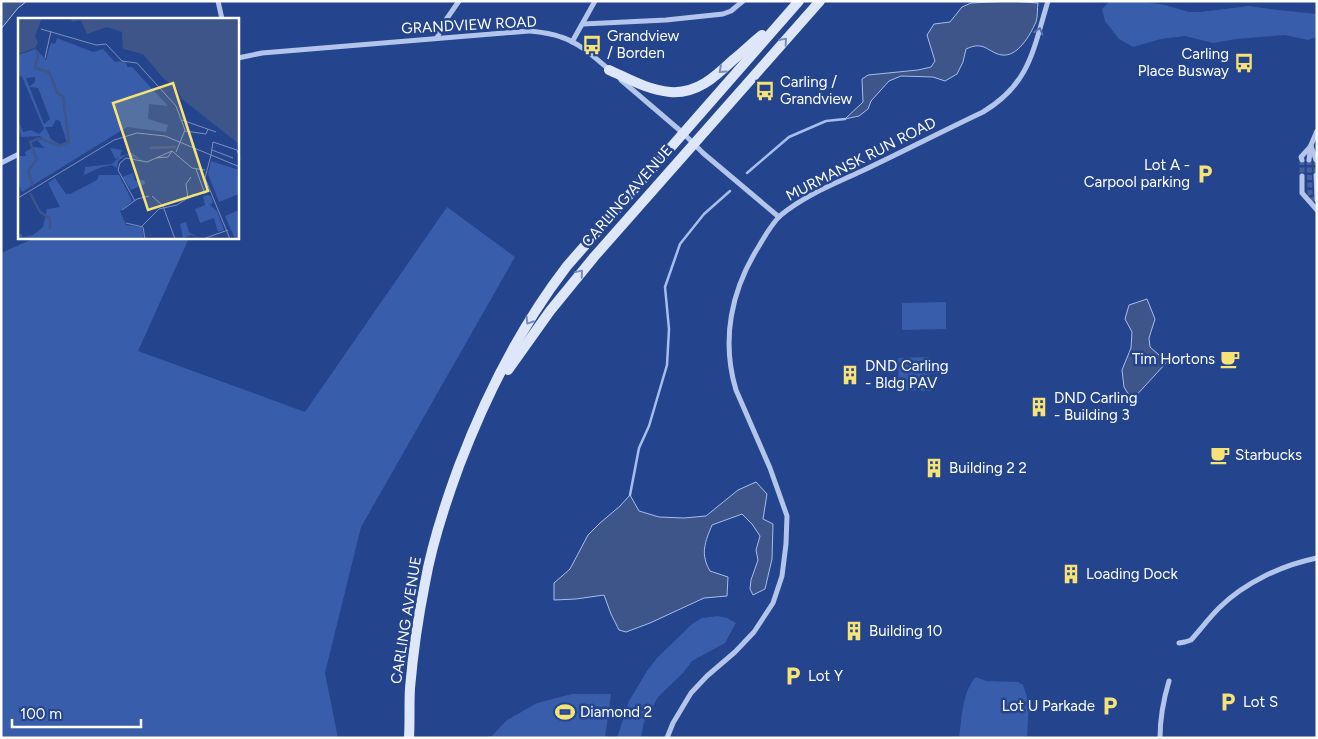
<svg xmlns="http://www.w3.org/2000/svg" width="1318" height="739" font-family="Figtree,sans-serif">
<rect width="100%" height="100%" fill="#24448d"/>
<!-- green -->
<g fill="#385daa">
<polygon points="1110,1 1142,1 1165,5 1189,12 1200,12 1249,6 1278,10 1317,14 1317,37 1308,40 1285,35 1236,39 1213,43 1185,36 1161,39 1133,47 1119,39 1105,21 1102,9"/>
<polygon points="447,207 515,257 361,527 325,673 338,738 1,738 1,253 35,238 189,238 138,351 305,412"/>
<polygon points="946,302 946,329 902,330 902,303"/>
<polygon points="929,357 931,391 899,390 898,358"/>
<polygon points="718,616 727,618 736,623 725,643 692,661 683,673 658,697 644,722 641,738 617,738 629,701 647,671 657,658 692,624 702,618"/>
<path d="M976 677 986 681 1018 682 1023 685 1029 703 1027 738H959C962 719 962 691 976 677Z"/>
<polygon points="572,694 611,694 605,738 490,738 507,720 537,703"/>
</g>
<!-- water -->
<g fill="#3e558a" stroke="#a7beec">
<polygon points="1,1 27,1 18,8 1,29"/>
<path d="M1010 1 1038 3C1037 9 1038 16 1036 22 1030 35 1018 57 1002 55 988 53 985 40 966 49L963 62 957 74 945 81 933 77 901 76 889 81 871 101 868 109 859 116 845 119 863 102 862 79 868 75 918 70 931 67 935 61 927 35 934 24 950 22 962 7 971 3Z"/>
<polygon points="1147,299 1155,319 1149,338 1150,347 1167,362 1132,400 1124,387 1122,370 1131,348 1132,332 1125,319 1129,305"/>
<path d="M756 482 767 494 763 519 773 524 772 559 765 589 753 595 750 589 751 580 758 560 756 550 760 536 752 524 742 514 712 525C705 542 700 554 710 571L728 577 727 596 704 598 650 623 626 632 619 630 611 614 604 595 576 599 554 600V583L570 569 588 535 600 523 620 506 630 495 639 511 659 517 684 518 706 516 738 490Z"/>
</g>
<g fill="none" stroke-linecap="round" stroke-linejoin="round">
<!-- stream -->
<g stroke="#a7beec" stroke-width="2.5">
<polyline points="747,173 789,137 826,121 845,119"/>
<polyline points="630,495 639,448 649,426 667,365 669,329 665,287 680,244 704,214 730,191"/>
</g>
<!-- street-tunnel -->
<g stroke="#45609e" stroke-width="5" stroke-dasharray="5 2.5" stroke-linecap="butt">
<polyline points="1302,160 1302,176"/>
<polyline points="1309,160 1310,193 1316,208"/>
<polyline points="1316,160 1316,175"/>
</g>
<!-- street -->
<g stroke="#b3c5eb" stroke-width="5">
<polyline points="218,1 222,19"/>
<polyline points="583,24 666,20 723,14 731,11 743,1"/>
<polyline points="437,38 443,24 459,1"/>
<polyline points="572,42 595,1"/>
<path d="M238 58 262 53 529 31C539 32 550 33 561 37 580 43 595 58 611 71"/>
<polyline points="621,80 683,133 703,153 779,217"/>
<polyline points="1311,146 1316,160"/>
<polyline points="1302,160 1301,157 1311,146"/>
<polyline points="1309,160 1311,145 1317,131"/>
<polyline points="1,163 19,154"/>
<polyline points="1316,175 1317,200"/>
<polyline points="1302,176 1302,193 1317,210"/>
<path d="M1179 643 1185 642 1191 640C1200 630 1209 618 1219 608 1244 583 1282 565 1317 558"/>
<path d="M667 738 673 723 691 693 707 676 735 652 754 632 773 603 782 576 786 544 787 516 770 468 736 390C721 340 731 290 759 246 765 236 772 223 781 215 805 195 836 183 864 170 904 151 943 131 983 112 1030 84 1033 50 1048 1"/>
<path d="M1160 738C1160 717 1163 701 1169 681"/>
</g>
<!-- secondary -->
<g stroke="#dee6f9" stroke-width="10">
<path d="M609 70C629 79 648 90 670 92 697 94 715 77 733 60 743 52 752 43 762 35"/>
<polyline points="508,370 550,311 594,257 820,1"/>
<path d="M409 738C410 721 409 705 410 688 413 653 418 618 425 583 432 543 445 504 459 466 486 395 520 327 567 266L799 1"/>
</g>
</g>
<!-- one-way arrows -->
<defs><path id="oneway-chevron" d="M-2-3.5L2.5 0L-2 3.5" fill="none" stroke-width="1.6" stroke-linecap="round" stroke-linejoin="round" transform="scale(1.25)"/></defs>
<use stroke="#5671ae" href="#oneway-chevron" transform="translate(1039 31) rotate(-73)"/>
<g stroke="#788dbe">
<use href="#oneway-chevron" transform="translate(784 41) rotate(-49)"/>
<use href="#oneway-chevron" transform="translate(722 70) rotate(138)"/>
<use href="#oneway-chevron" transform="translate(580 273) rotate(-50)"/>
<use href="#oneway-chevron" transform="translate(529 321) rotate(122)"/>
</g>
<!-- icons -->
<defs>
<symbol id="bus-bare" viewBox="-9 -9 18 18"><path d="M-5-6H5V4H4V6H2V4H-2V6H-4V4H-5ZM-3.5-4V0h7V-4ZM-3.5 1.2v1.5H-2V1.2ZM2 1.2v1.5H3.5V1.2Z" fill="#f6e276" stroke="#24448d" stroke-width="2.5" paint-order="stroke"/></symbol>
<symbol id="parking-bare" viewBox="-9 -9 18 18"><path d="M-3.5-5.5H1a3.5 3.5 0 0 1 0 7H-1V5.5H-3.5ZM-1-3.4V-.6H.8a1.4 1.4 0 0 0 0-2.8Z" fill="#f6e276" stroke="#24448d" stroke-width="2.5" paint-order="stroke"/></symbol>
<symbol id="cafe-bare" viewBox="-9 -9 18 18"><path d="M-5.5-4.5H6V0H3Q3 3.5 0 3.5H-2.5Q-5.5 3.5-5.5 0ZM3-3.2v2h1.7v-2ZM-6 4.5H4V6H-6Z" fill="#f6e276" stroke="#24448d" stroke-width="2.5" paint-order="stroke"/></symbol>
<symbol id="building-bare" viewBox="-9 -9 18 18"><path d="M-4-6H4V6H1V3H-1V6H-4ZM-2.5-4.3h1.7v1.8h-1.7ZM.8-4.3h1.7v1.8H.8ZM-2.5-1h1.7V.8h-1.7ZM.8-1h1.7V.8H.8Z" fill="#f6e276" stroke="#24448d" stroke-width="2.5" paint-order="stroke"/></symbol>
<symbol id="stadium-bare" viewBox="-9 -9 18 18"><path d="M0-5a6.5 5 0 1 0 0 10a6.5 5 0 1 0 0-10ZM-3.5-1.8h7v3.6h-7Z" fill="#f6e276" stroke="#24448d" stroke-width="2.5" paint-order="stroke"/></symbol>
</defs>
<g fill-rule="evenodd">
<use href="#bus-bare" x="578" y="31" width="28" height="28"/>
<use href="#bus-bare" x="1230" y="49" width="28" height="28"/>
<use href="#bus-bare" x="751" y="77" width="28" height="28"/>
<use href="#parking-bare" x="1191" y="160" width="28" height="28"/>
<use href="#cafe-bare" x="1216" y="345" width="28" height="28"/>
<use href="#building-bare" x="836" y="361" width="28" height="28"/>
<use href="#building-bare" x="1025" y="393" width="28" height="28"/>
<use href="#cafe-bare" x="1206" y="441" width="28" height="28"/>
<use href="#building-bare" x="920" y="454" width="28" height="28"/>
<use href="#building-bare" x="1057" y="560" width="28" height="28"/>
<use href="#building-bare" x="840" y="617" width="28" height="28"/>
<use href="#parking-bare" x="779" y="662" width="28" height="28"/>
<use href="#parking-bare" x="1214" y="688" width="28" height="28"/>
<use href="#parking-bare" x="1096" y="692" width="28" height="28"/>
<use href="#stadium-bare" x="551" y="698" width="28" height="28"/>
</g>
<g text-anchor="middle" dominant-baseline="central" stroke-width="5" stroke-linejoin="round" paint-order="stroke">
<!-- street labels -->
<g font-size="15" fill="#fff" stroke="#24448d">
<text transform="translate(469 25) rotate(-3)">GRANDVIEW ROAD</text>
<text transform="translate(861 159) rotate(-27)">MURMANSK RUN ROAD</text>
<text transform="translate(627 196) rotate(-49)">CARLING AVENUE</text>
<text transform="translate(406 620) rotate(-81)">CARLING AVENUE</text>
</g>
<!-- poi labels -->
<g font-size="15" fill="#fff" stroke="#24448d" text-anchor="start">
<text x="607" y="36">Grandview<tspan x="607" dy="17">/ Borden</tspan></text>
<text x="1229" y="54" text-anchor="end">Carling<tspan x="1229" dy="17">Place Busway</tspan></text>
<text x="780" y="82">Carling /<tspan x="780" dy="17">Grandview</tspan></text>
<text x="1190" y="165" text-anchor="end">Lot A -<tspan x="1190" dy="17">Carpool parking</tspan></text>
<text x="1215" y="359" text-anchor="end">Tim Hortons</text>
<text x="865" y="366">DND Carling<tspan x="865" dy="17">- Bldg PAV</tspan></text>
<text x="1054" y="398">DND Carling<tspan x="1054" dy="17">- Building 3</tspan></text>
<text x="1235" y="455">Starbucks</text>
<text x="949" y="468">Building 2 2</text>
<text x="1086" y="574">Loading Dock</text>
<text x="869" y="631">Building 10</text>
<text x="808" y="676">Lot Y</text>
<text x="1243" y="702">Lot S</text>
<text x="1095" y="706" text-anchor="end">Lot U Parkade</text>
<text x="580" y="712">Diamond 2</text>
</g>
</g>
<!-- overview -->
<g transform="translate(18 18)">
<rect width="221" height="221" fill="#24448d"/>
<path d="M39 20 75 34 85 31 97 44 103 43 108 45 109 49H114L150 88 131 86 130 101 150 107 148 114 109 109 4 174 0 165V138H8L7 134 16 129 26 130 19 122 24 120 22 118 3 119 0 102 5 114 13 112 21 116 26 111 5 61 3 57 0 61V37L18 31 28 42 33 25 37 26ZM17 59V64L11 69 20 70 32 101 26 106 8 60ZM38 102 42 103 49 125 41 126 33 121 27 109H34ZM92 130 104 132 102 138 114 135 124 142 108 137 100 143 99 150 94 147 84 149 66 157 67 149 94 146 101 139 97 141ZM193 143 221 152V176L201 184 190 156ZM115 155 117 163 126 162 127 166 113 172 104 159ZM81 157H101L114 183 102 193 108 207 124 209 126 221H0L2 215 5 219 15 217 25 209 29 191 42 189 30 165 37 160 48 176H52L79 162ZM189 177 193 178 195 184 192 187 199 193 206 212 200 214 196 200 182 205 177 191 187 187 185 179ZM221 192V221H217L207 198ZM168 204 171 214 181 220 173 217 165 220 162 206Z" fill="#385daa" fill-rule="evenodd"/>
<path d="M0 0H24L17 18 20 25 17 30 0 36ZM51 0H221V126L164 81 159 71 145 60 125 36 105 31 104 14 89 9 69 16 63 2 55 4Z" fill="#3e558a"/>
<path fill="none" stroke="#3e558a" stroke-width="2.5" d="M132 130 158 129M15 168 10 153 19 141 12 124 21 120 41 128 51 124 45 79 39 74 31 54 17 50 20 37 17 31M12 175 22 194 32 201V211"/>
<path fill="none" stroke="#7c8fbb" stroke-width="1" d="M23 11 78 27 88 26 104 43 119 45 158 88 167 112 158 134M27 40 33 13M164 102 198 114M167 113 188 116 190 111M194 132 215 140M193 137 195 124 219 132 222 141M193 137 187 160 212 221M138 140 150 139 154 133M178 151 187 176M134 178 145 188 157 221M0 180 96 122 119 115 147 118 222 149M170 181 168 166 173 159M117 183 100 152 102 145 108 140 129 144 154 133 174 150 187 152M104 192 119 181 131 178M108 205 125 209 127 221M124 208 141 191 159 187 176 176M185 221 210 212"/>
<path fill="#f6e276" fill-opacity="0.15" stroke="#f6e276" stroke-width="2.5" d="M155 65 190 173 130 192 95 85Z"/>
<rect width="221" height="221" fill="none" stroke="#fff" stroke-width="2.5"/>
</g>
<!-- border -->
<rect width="1318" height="739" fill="none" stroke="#ffffff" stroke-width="5"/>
<!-- scale -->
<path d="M12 719v8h129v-8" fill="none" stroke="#ffffff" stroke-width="2.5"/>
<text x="20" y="719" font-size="15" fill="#ffffff" stroke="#24448d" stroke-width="4" paint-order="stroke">100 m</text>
</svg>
